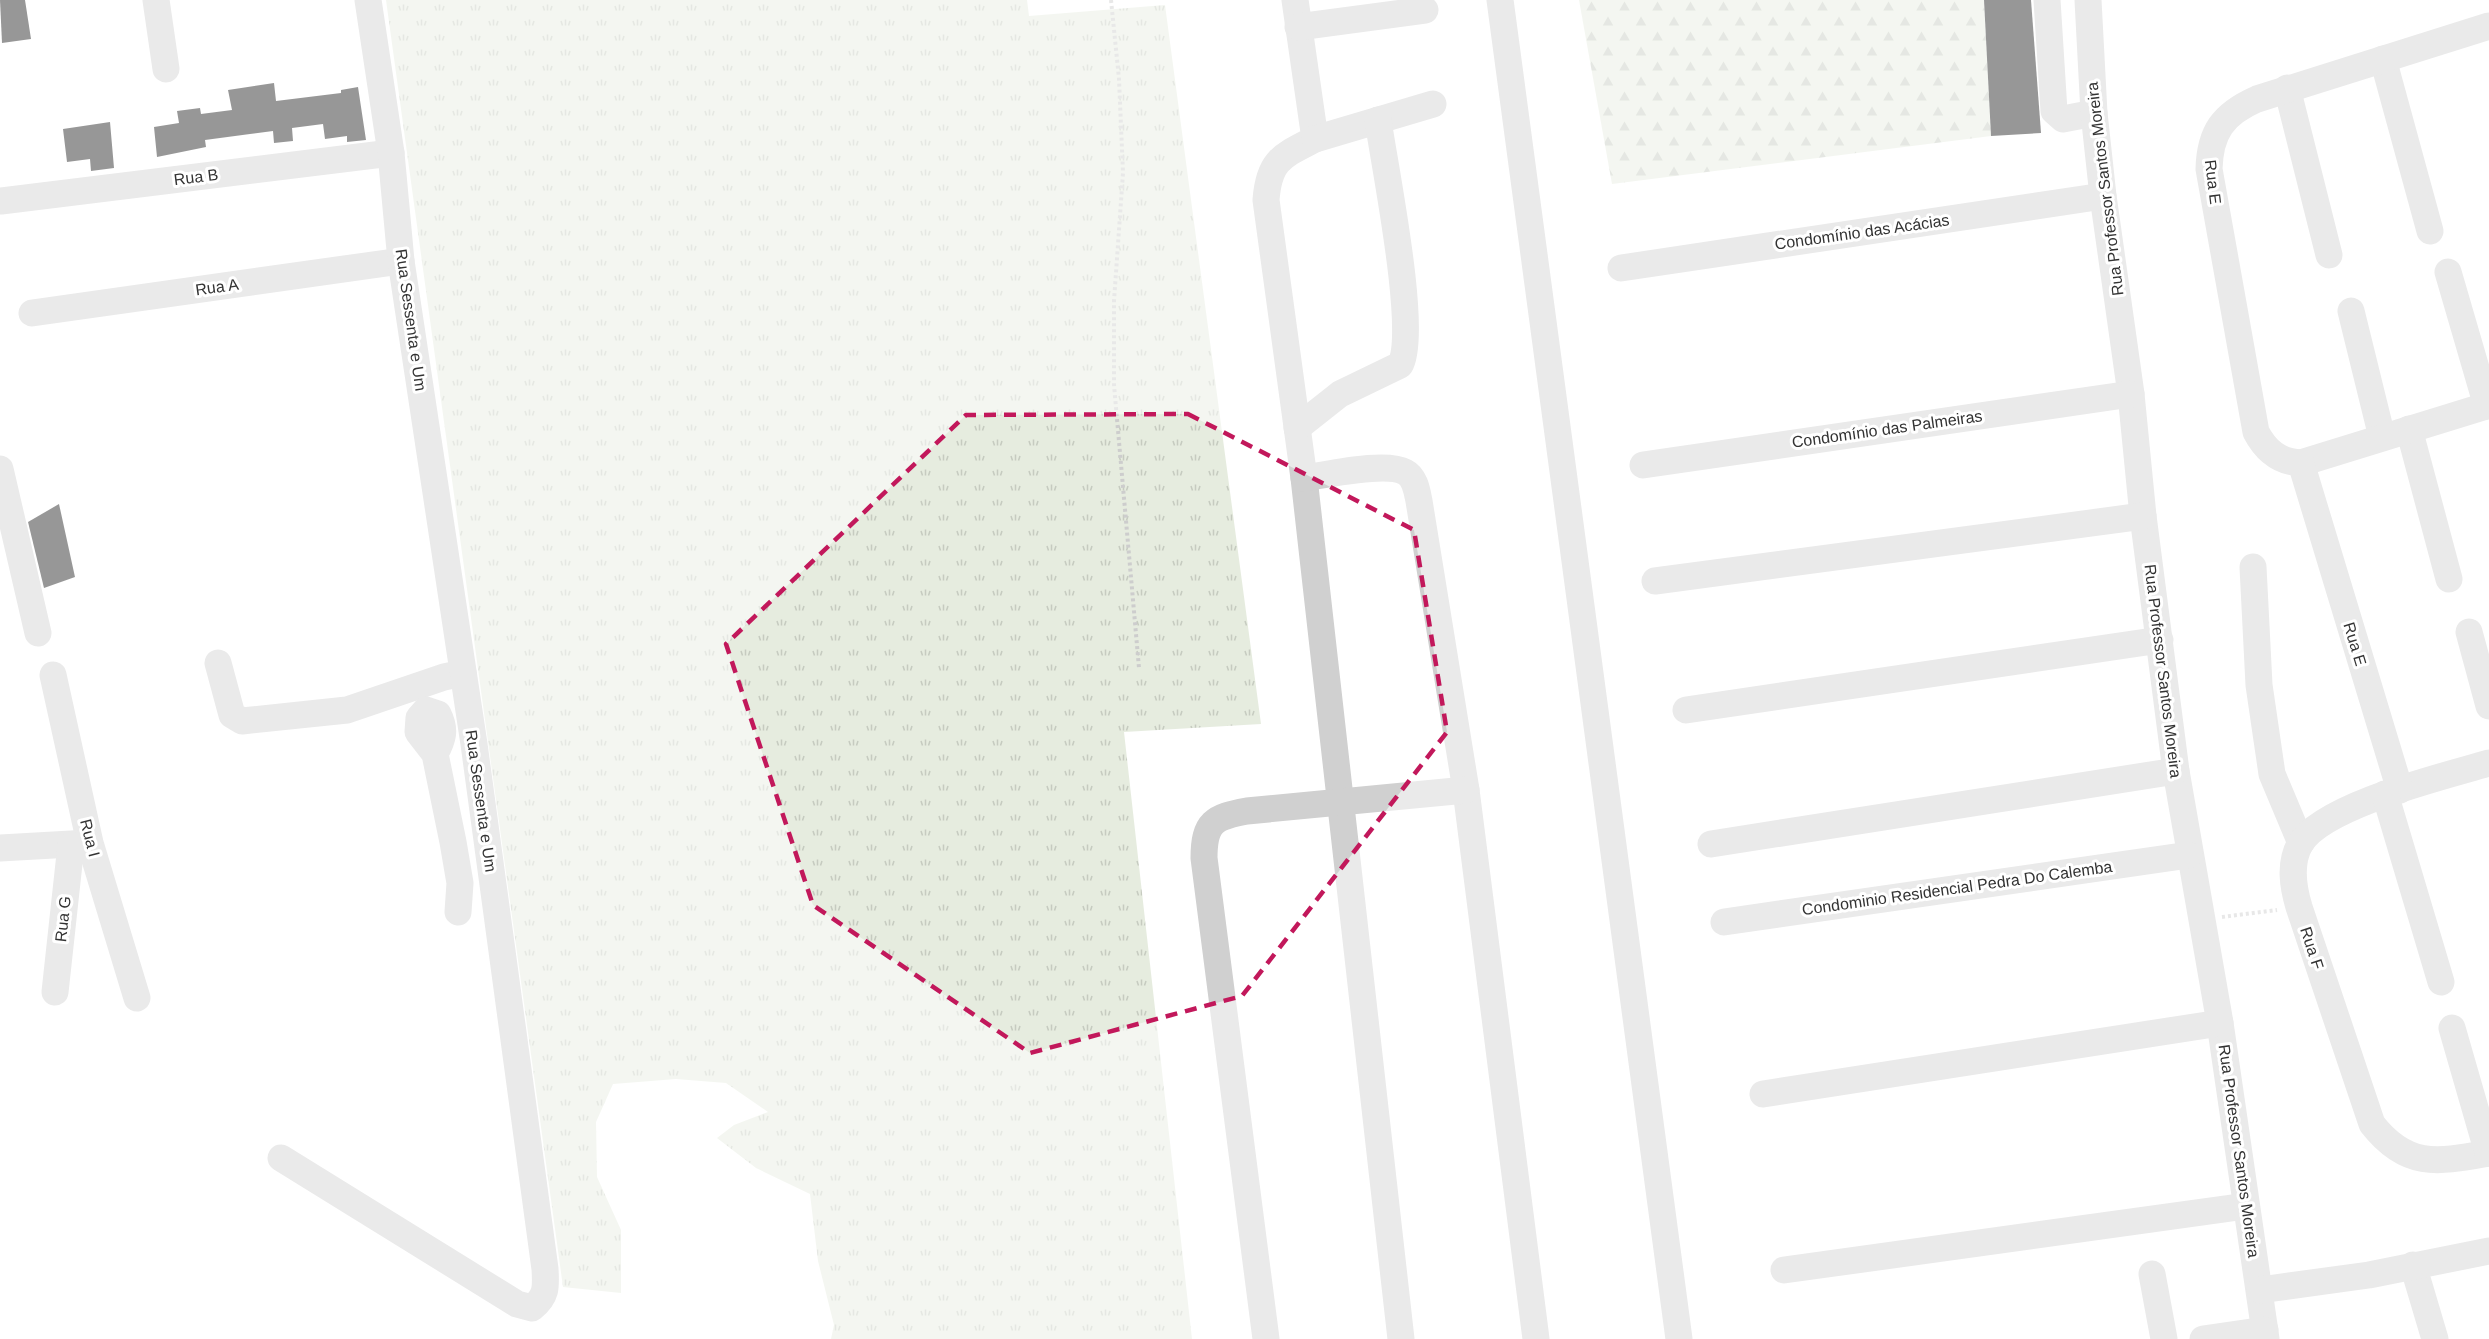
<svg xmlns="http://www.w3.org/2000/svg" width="2489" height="1339" font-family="Arial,sans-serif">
<defs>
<pattern id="grass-tufts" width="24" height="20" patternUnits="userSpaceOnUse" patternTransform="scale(1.5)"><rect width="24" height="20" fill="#e6ecdf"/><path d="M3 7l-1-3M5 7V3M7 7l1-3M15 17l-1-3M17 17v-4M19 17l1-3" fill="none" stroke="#c6cbc0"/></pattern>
<pattern id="forest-firs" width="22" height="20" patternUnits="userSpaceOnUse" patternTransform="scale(1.5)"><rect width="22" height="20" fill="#e6ecdf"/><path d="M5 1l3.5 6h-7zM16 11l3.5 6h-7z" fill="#c6cbc0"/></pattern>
</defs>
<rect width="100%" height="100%" fill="#fff"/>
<!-- grass -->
<polygon fill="url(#grass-tufts)" points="386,0 1027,0 1029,16 1165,5 1261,724 1124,732 1192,1339 831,1339 834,1325 818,1261 810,1194 756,1168 717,1138 734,1125 768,1112 726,1083 676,1079 613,1084 596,1122 597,1177 621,1230 621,1293 563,1287"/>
<!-- forest -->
<polygon fill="url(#forest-firs)" points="1579,0 1984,0 1991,136 1612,184"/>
<!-- building -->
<g fill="#1a1a1a">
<polygon points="0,0 25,0 31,39 2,43"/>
<polygon points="1984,0 2031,0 2041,133 1991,136"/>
<polygon points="274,83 276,101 341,93 341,90 358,87 366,140 347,142 347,136 325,139 323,124 292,128 293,141 274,143 273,131 250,134 205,140 206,147 157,157 154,127 179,123 177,111 200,108 201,114 232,110 228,90"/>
<polygon points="110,122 114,168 91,171 90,159 67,162 63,129"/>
<polygon points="59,504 75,577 44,588 28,522"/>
</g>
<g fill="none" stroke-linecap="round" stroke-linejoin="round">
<!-- path -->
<g stroke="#cdcdcd" stroke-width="4" stroke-dasharray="3 3" stroke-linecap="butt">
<polyline points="1111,0 1119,79 1123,173 1114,301 1114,385 1139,668"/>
<polyline points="2222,917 2277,910"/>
</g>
<!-- minor -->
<g stroke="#d0d0d0" stroke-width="27">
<polyline points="156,0 166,69"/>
<path d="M1295 0 1315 139C1282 156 1269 160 1266 200L1304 478 1401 1339"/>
<polyline points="1500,0 1679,1339"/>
<polyline points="2047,0 2054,111 2063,119 2094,113"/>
<polyline points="2088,0 2094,113 2103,196 2131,394 2143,516 2176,771 2220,1023 2266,1339"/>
<polyline points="1298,27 1425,10"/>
<polyline points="2383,59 2430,231"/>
<polyline points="2287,88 2329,255"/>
<polyline points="1315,139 1433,104"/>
<polyline points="1,201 391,153"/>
<polyline points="1621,268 2103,196"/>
<polyline points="2448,272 2487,406"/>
<polyline points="2351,311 2382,437"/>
<polyline points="32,313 401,261"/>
<path d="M1297 428 1340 394 1400 365C1419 335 1384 163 1378 120"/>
<polyline points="2409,429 2449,579"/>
<polyline points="2301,463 2489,405"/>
<polyline points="1643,465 2131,394"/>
<polyline points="0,469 38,633"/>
<path d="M1304 478C1327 475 1385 461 1405 472 1415 477 1417 491 1419 501L1466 790 1536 1339"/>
<polyline points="2253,567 2259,685 2272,774 2301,843"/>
<polyline points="1655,581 2143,516"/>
<polyline points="2469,632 2489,706"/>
<polyline points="218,663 232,715 242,721 347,710 444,677 463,673"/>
<polyline points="53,675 90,843 137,998"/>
<polyline points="1686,710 2160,640"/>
<path d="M435 754C443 739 446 730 438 714L426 710 419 718 418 732 435 754 453 842 460 883 458 912"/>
<path d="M2489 763C2445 776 2323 805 2300 844 2289 864 2293 887 2299 907L2372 1124C2407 1169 2438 1162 2489 1153"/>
<path d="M2400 790 2301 463C2279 462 2266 451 2256 432L2209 169C2210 132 2223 114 2257 99L2489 26"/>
<polyline points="2385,794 2441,982"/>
<polyline points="1711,844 2176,771"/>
<polyline points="0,848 89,843"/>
<polyline points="1724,922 2189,855"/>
<polyline points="55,992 71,845"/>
<polyline points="2452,1028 2488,1153"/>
<polyline points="1763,1094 2220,1023"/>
<path d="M281 1158 517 1304 532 1308C547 1296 546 1287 545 1269L474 744 401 261 391 153 368 0"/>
<polyline points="2413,1265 2435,1339"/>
<polyline points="1784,1270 2246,1206"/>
<polyline points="2152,1274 2164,1339"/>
<polyline points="2260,1290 2369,1275 2489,1251"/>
<path d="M1266 1339 1204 858C1204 822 1214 817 1247 811L1466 790"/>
<polyline points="2203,1339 2265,1330"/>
</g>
</g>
<!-- marked area -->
<path d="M0 0H2489V1339H0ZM1188 414 1414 530 1447 732 1242 996 1030 1053 813 905 726 644 966 415Z" fill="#fff" fill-opacity=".55" fill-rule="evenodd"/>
<path fill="none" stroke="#c2185b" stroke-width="4.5" stroke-dasharray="12 8" stroke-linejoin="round" d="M1188 414 1414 530 1447 732 1242 996 1030 1053 813 905 726 644 966 415Z"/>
<g text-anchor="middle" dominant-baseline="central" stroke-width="6" stroke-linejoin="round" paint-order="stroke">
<!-- street labels -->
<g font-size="16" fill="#333" stroke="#fff">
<text transform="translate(196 177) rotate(-7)">Rua B</text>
<text transform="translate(2213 182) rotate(83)">Rua E</text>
<text transform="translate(2105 189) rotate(-97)">Rua Professor Santos Moreira</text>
<text transform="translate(1862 232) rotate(-8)">Condomínio das Acácias</text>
<text transform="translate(217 287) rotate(-8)">Rua A</text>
<text transform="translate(411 320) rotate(82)">Rua Sessenta e Um</text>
<text transform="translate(1887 429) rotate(-8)">Condomínio das Palmeiras</text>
<text transform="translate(2355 644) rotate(73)">Rua E</text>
<text transform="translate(2163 671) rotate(83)">Rua Professor Santos Moreira</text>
<text transform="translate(481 801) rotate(82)">Rua Sessenta e Um</text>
<text transform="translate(90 838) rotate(76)">Rua I</text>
<text transform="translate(1957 888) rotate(-8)">Condominio Residencial Pedra Do Calemba</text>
<text transform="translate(63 919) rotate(-84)">Rua G</text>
<text transform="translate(2312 948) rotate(72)">Rua F</text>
<text transform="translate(2239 1151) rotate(82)">Rua Professor Santos Moreira</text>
</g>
</g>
</svg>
